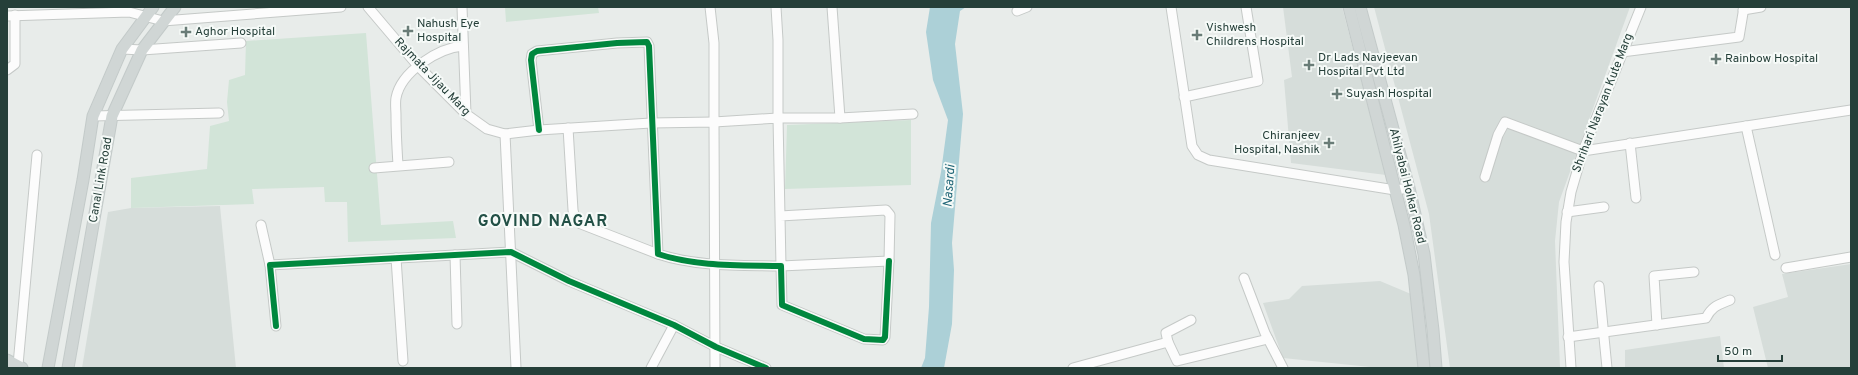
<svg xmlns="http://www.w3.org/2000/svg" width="1858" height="375" font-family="Overpass,sans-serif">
<rect width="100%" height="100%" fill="#e8ecea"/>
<!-- built -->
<g fill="#d6ddda">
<polygon points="1283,7 1342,7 1386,175 1291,163 1284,80 1292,77"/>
<polygon points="1374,7 1630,7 1559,202 1555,241 1560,368 1450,368 1429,214"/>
<polygon points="220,206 236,368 82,368 108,212 131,208"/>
<polygon points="1851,264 1851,368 1768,368 1753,307 1788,297 1782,274"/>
<polygon points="1380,281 1411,294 1418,368 1380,368 1283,358 1263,303 1289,299 1302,286"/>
<polygon points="1720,336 1724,368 1625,368 1625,350"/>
</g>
<!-- green -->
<g fill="#d2e4d8">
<polygon points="505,7 598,7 599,13 506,22"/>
<polygon points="366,33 381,225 453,221 456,238 348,242 347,202 325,202 324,187 252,189 254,204 131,208 131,178 207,169 210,126 229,121 227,102 229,80 245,75 246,41"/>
<polygon points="911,120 911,185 785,189 787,125"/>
</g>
<!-- water -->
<polygon fill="#acd0d7" points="930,7 966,7 960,11 955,44 963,114 952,243 954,270 952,324 944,368 921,368 925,358 929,307 931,223 941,172 948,120 933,80 926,32"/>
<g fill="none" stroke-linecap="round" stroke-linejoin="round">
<defs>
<g id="minor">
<polyline points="368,7 418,66 466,114 487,129 505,134 539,130 651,123 714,122 715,368"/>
<polyline points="462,7 466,114"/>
<polyline points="710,7 714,43 714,122 778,118 781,266 889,261 890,215 886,210 780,216"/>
<polyline points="776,7 778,40 778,118 840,118 913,114"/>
<polyline points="832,7 840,118"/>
<polyline points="1171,7 1192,146 1198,155 1209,160 1395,190 1409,188"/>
<polyline points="1743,10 1761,7"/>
<polyline points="1017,11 1027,7"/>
<polyline points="7,16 129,12 163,21 341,7"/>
<polyline points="122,49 142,50 241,43"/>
<polyline points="1622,52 1739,37 1744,7"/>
<polyline points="7,70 15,64 15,15"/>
<polyline points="1184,97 1258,81 1246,7"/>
<polyline points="93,116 219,113"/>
<polyline points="1746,126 1775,255"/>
<polyline points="568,128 573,210 575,218 581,224 658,254"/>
<path d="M539 130 531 60 532 54 537 51 617 43 647 42 649 46 658 254C697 267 740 265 781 266L782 305 864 339 883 340 885 337 889 261"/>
<polyline points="505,134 516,368"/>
<polyline points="1630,143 1636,198"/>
<path d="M398 165C397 149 396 133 396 116 396 110 395 103 396 98 401 71 439 48 463 46"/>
<polyline points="374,168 449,162"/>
<polyline points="1485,177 1498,135 1505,122 1583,151 1851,110"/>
<polyline points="1567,212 1604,207"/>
<polyline points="261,225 270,265"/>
<polyline points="455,255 457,324"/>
<polyline points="396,258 403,361"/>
<polyline points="1786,268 1851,257"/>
<polyline points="1244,278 1265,333 1283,368"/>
<polyline points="1599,286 1607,368"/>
<polyline points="1657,325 1654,276 1694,272"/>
<polyline points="276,326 270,265 511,252 569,281 674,325 716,347 766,368"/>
<path d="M1568 337 1706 318C1712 306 1718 305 1730 300"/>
<polyline points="1168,342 1166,333 1191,320"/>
<polyline points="18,365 37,155"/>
<polyline points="651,368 674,325"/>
<polyline points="1073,368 1168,342 1177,361 1268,339"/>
<polyline points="1571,368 1564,262 1566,222 1571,192 1583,151 1641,7"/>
</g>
<g id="major">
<polyline points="1349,7 1404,225 1414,275 1424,368"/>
<polyline points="1360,7 1409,188 1424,254 1433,330 1436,368"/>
<polyline points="7,360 22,368"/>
<polyline points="48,368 83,180 93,116 122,49 153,7"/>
<polyline points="68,368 112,116 142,50 175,7"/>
</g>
</defs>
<!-- minor casing -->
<use href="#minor" stroke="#c5c9c7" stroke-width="11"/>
<!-- major casing -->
<use href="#major" stroke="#c3cac9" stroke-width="13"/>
<!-- minor -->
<use href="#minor" stroke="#fcfcfc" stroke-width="9"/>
<!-- major -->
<use href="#major" stroke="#d0d6d5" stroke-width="11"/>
<defs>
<g id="cycleway">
<path d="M539 130 531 60 532 54 537 51 617 43 647 42 649 46 658 254C697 267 740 265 781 266L782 305 864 339 883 340 885 337 889 261"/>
<polyline points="276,326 270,265 511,252 569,281 674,325 716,347 766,368"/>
</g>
</defs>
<!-- cycleway casing -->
<use href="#cycleway" stroke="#f6faf8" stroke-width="8"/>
<!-- cycleway -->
<use href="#cycleway" stroke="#00873e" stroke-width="6"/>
</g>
<!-- markers -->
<g fill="#697c77" stroke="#f6faf8" stroke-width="1.5">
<path d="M406 25h4v4h4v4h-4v4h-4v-4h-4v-4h4z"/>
<path d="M184 26h4v4h4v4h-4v4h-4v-4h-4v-4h4z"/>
<path d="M1195 29h4v4h4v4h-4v4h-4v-4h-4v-4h4z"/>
<path d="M1714 53h4v4h4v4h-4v4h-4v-4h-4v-4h4z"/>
<path d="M1307 59h4v4h4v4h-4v4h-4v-4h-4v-4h4z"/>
<path d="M1335 88h4v4h4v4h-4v4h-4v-4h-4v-4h4z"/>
<path d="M1327 137h4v4h4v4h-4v4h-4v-4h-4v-4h4z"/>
</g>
<g text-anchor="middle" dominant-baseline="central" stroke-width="4" stroke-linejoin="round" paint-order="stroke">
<!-- poi labels -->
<g font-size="12" fill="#253f39" stroke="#f6faf8" text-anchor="start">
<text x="417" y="24">Nahush Eye<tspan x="417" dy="14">Hospital</tspan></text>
<text x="1206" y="28">Vishwesh<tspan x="1206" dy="14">Childrens Hospital</tspan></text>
<text x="195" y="32">Aghor Hospital</text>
<text x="1318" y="58">Dr Lads Navjeevan<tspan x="1318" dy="14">Hospital Pvt Ltd</tspan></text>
<text x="1725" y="59">Rainbow Hospital</text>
<text x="1346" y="94">Suyash Hospital</text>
<text x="1320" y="136" text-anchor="end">Chiranjeev<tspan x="1320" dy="14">Hospital, Nashik</tspan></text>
</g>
<!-- street labels -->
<g font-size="12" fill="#253f39" stroke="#f6faf8">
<text transform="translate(432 77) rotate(46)">Rajmata Jijau Marg</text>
<text transform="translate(1603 103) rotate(-69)">Shrihari Narayan Kute Marg</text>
<text transform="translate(101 180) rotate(-80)">Canal Link Road</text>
<text transform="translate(1407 186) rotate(76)">Ahilyabai Holkar Road</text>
</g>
<!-- water labels -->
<g font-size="13" font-style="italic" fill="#226778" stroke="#f6faf8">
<text transform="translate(950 186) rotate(-86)">Nasardi</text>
</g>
<!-- district labels -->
<g font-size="16" font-weight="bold" letter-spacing="1" fill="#225046" stroke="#f6faf8">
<text x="543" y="222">GOVIND NAGAR</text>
</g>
</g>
<!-- border -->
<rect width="1858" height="375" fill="none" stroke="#253f39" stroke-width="16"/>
<!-- scale -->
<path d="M1718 355v6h64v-6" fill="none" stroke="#253f39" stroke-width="2"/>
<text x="1724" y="355" font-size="12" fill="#253f39" stroke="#f6faf8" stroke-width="3" paint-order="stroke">50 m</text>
</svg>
